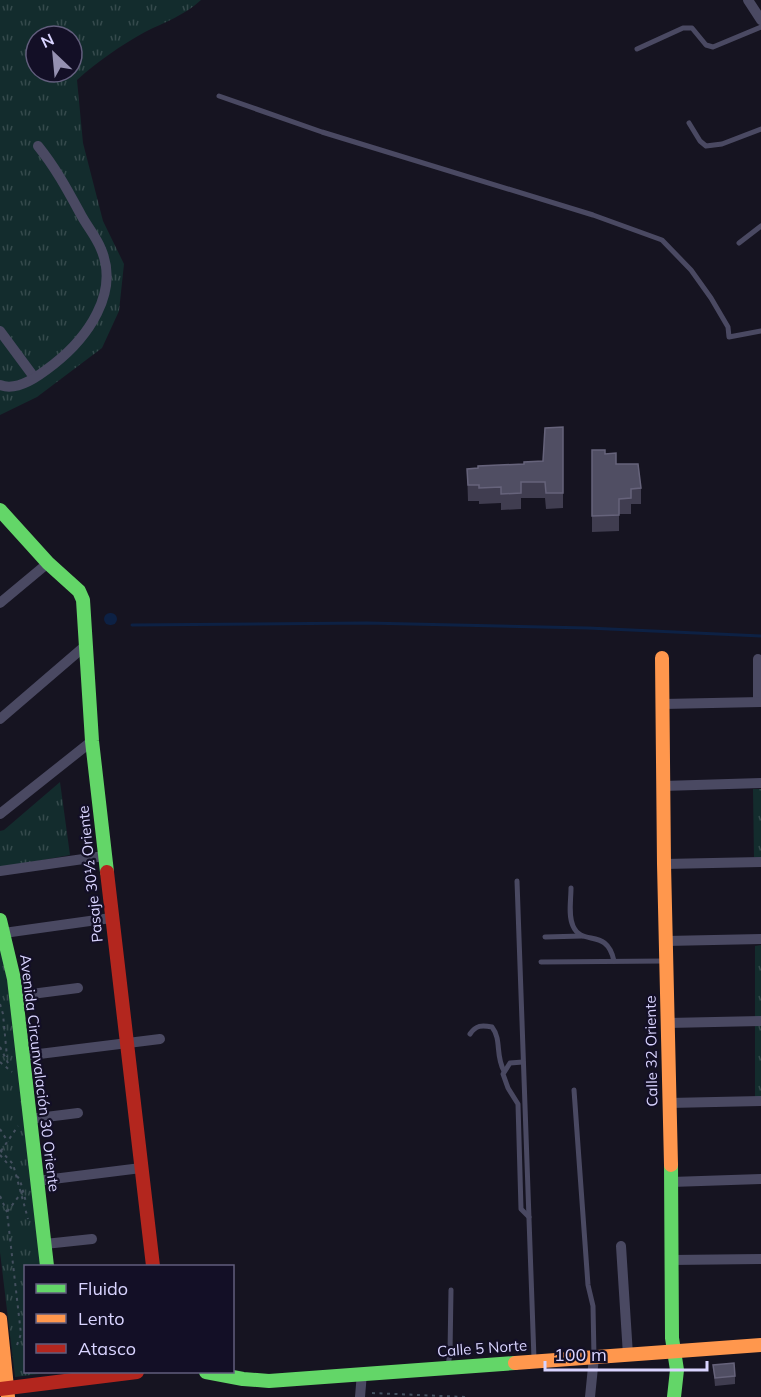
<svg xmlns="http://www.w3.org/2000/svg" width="761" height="1397" font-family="Mulish,sans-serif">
<defs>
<pattern id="grass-tufts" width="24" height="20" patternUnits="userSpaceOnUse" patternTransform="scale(1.5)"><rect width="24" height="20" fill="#132c2d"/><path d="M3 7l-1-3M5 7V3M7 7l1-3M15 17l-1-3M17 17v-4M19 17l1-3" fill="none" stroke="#354a4c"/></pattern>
</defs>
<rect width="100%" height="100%" fill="#161421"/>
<!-- grass -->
<g fill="url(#grass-tufts)" fill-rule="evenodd">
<path d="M0 0H201C185 15 165 22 145 32 120 46 98 61 77 80L83 143 103 221 124 264 119 311 102 348 37 397 0 415ZM36 36H72V72H36Z"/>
<polygon points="60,782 70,855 0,868 0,831 4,830"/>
<polygon points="753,789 761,789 761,857 754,857"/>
<polygon points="0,941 7,970 42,1266 26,1266 26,1372 55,1372 15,1377 0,1252"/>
<polygon points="761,945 761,1097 755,1097 755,946"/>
</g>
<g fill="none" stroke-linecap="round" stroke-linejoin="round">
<!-- stream -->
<polyline stroke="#0d2144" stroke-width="3" points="132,625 367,623 588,628 761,636"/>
<!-- canal -->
<polyline stroke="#0d2144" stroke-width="12" points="110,619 111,619"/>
<!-- path -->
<g stroke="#44505f" stroke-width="2" stroke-dasharray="3 4.5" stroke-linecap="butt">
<polyline points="0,1004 3,1014 7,1057"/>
<polyline points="0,1047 10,1067"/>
<polyline points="0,1062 12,1072"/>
<polyline points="0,1129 8,1142"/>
<polyline points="0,1150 13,1164 28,1219"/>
<polyline points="1,1151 18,1126"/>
<polyline points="0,1155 14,1171"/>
<polyline points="17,1176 20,1180 26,1202"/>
<polyline points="0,1196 7,1212"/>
<polyline points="17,1345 21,1334 7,1212 22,1192 25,1192"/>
<polyline points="372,1393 465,1397"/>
</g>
<!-- lane -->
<g stroke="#4a4962" stroke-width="5">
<polyline points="637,49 683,28 692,28 706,45 713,47 761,27"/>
<polyline points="219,96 322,132 593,215 662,240 691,270 711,298 728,327 729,337 761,331"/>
<polyline points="689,123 700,141 706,146 722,144 761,129"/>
<polyline points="739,243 761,226"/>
<polyline points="517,881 534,1359"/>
<path d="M571 888C571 900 568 915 573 926 582 947 607 927 614 961"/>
<polyline points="545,937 582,936"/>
<polyline points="541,962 665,961"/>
<path d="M470 1034C476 1025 482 1025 492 1027 502 1040 495 1055 504 1071"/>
<polyline points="523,1062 510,1063 503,1074 508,1088 518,1104 521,1209 529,1217"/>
<polyline points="574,1090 588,1285 593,1306 594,1357"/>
<polyline points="448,1366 450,1353 451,1290"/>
</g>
<!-- street -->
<g stroke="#4a4962" stroke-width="10">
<polyline points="748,0 761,20"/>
<polyline points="0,331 34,377"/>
<path d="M0 385C18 392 40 375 54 364 87 338 120 293 101 249 96 236 86 225 80 213 67 189 55 167 38 146"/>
<polyline points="0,603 48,563"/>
<polyline points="758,659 758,702"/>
<polyline points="663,704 761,702"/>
<polyline points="0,719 85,646"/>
<polyline points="663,786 761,783"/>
<polyline points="0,814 92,741"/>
<polyline points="664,864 761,862"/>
<polyline points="0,871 104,856"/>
<polyline points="4,933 111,918"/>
<polyline points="666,941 761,939"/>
<polyline points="16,996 78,988"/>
<polyline points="668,1023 761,1021"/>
<polyline points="23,1056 160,1039"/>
<polyline points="669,1103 761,1101"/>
<polyline points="30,1119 78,1113"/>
<polyline points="37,1181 141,1168"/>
<polyline points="671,1182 761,1179"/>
<polyline points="45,1244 92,1239"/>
<polyline points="621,1246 628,1355"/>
<polyline points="671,1260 761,1259"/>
<polyline points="360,1397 362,1373"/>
<polyline points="590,1397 594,1357"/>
</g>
<!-- fast -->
<g stroke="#63d668" stroke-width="14">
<polyline points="0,510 48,563 79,591 83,600 92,741 107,872"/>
<polyline points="0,920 14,979 47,1266"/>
<polyline points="671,1165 672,1338 677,1370 674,1397"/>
<polyline points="206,1372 243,1379 269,1381 515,1363"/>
</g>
<!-- slow -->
<g stroke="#ff974d" stroke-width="14">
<polyline points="662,658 664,864 671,1165"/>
<polyline points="0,1319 8,1397"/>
<polyline points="515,1363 761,1345"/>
</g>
<!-- jam -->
<g stroke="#b3261e" stroke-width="14">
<polyline points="107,872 153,1266"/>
<polyline points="0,1389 137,1372"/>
</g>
</g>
<!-- wall -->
<g fill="#403d50">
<polygon points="563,427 563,508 546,509 545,498 521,498 521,509 501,510 501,503 479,504 479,501 468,501 467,469 524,464 543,461"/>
<polygon points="592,450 605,454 641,488 641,504 631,504 631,514 619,514 619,531 592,532"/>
<polygon points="713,1365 735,1376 735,1384 715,1386"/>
</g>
<!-- building -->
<g fill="#504e63" stroke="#66637b" stroke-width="1.5">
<polygon points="563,427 563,493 546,493 545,482 521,482 521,493 501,494 501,487 479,488 479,485 468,485 467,469 478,468 478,466 524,464 524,462 543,461 545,428"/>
<polygon points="592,450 605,450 605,454 616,453 616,464 638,464 641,488 631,489 631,498 619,499 619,515 592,516"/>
<polygon points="734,1363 735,1376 715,1378 713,1365"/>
</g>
<g text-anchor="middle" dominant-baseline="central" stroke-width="4.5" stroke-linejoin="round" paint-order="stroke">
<!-- street labels -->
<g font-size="15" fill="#d9d4ff" stroke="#130f26">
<text transform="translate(90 874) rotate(-96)">Pasaje 30½ Oriente</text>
<text transform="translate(651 1051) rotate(-91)">Calle 32 Oriente</text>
<text transform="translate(40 1073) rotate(83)">Avenida Circunvalación 30 Oriente</text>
<text transform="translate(482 1348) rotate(-4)">Calle 5 Norte</text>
</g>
</g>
<!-- legend -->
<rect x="24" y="1265" width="210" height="108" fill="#130f26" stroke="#625e7d" stroke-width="1.5"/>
<rect x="36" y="1284" width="30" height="9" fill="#63d668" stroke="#625e7d" stroke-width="1.5"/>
<text x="78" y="1295" font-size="18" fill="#d9d4ff">Fluido</text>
<rect x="36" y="1314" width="30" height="9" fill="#ff974d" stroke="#625e7d" stroke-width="1.5"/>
<text x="78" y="1325" font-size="18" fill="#d9d4ff">Lento</text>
<rect x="36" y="1344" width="30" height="9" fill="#b3261e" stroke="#625e7d" stroke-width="1.5"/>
<text x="78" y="1355" font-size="18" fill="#d9d4ff">Atasco</text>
<!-- north arrow -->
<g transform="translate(54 54) rotate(334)"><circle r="28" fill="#130f26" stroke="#625e7d" stroke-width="1.5"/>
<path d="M0-4.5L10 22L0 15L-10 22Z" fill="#9591b1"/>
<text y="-9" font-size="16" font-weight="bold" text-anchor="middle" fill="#d9d4ff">N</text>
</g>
<!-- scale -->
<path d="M545 1361v9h162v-9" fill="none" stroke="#d9d4ff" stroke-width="3"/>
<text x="554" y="1361" font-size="18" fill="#d9d4ff" stroke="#130f26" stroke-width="4.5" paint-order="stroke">100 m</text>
</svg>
